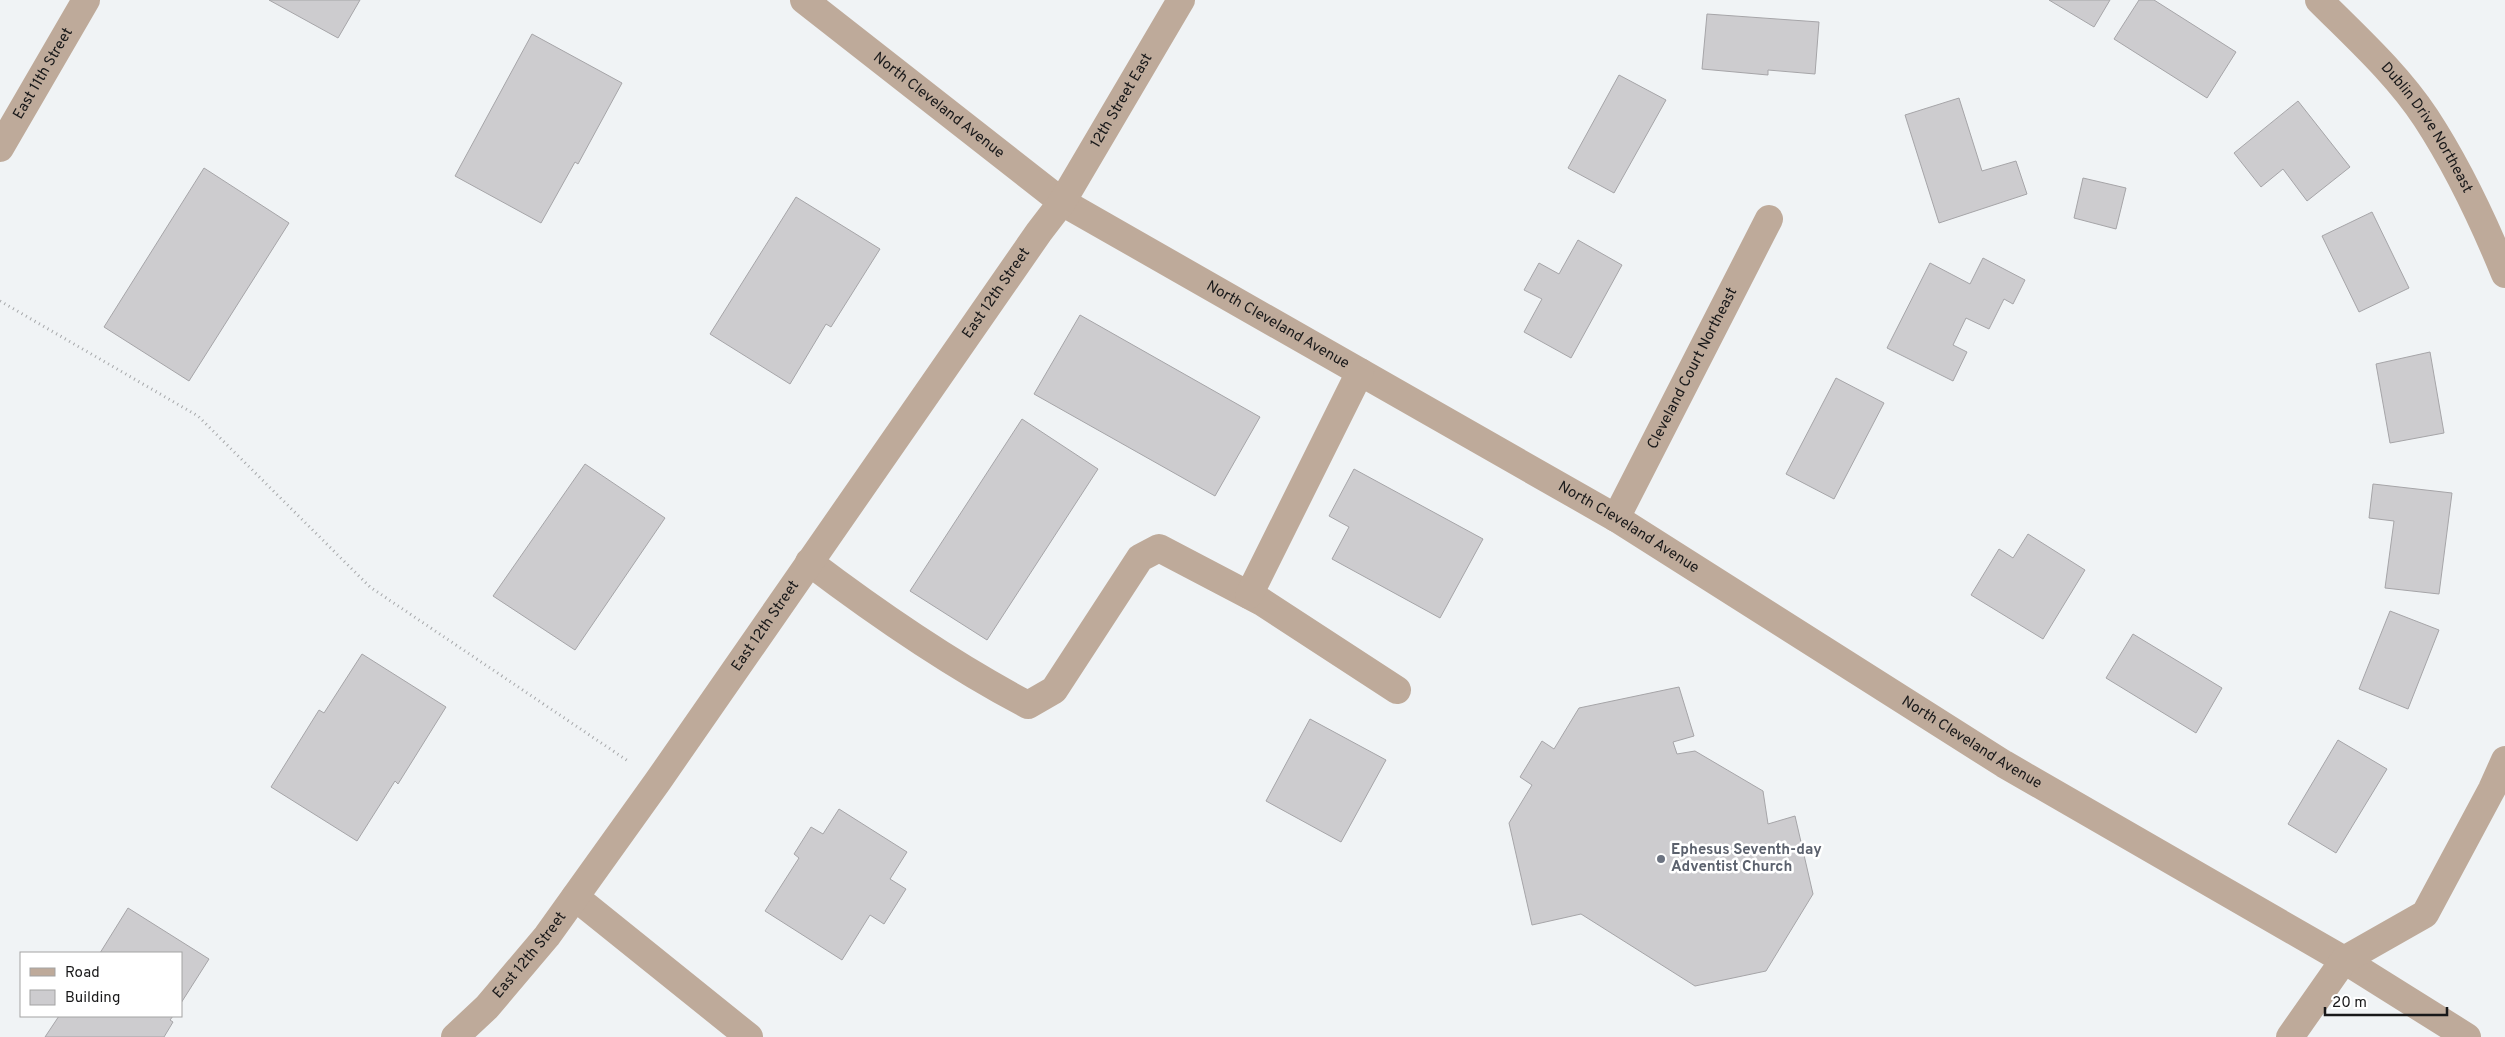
<svg xmlns="http://www.w3.org/2000/svg" width="2505" height="1037" font-family="Overpass,sans-serif">
<rect width="100%" height="100%" fill="#f0f3f5"/>
<!-- building -->
<g fill="#cdcccf" stroke="#a6a5a8">
<polygon points="269,0 360,0 338,38"/>
<polygon points="2049,0 2110,0 2094,27"/>
<polygon points="2139,0 2154,0 2236,52 2207,98 2114,39"/>
<polygon points="1707,14 1819,22 1815,74 1768,70 1768,75 1702,69"/>
<polygon points="532,34 622,83 578,164 575,162 541,223 455,176"/>
<polygon points="1619,75 1666,100 1614,193 1568,168"/>
<polygon points="1959,98 1982,171 2016,161 2027,194 1939,223 1905,115"/>
<polygon points="2298,101 2350,167 2307,201 2283,169 2261,187 2234,153"/>
<polygon points="204,168 289,223 189,381 104,327"/>
<polygon points="2083,178 2126,188 2116,229 2074,218"/>
<polygon points="796,197 880,249 831,327 826,324 790,384 710,334"/>
<polygon points="2372,212 2409,288 2359,312 2322,236"/>
<polygon points="1578,240 1622,265 1571,358 1524,332 1542,299 1524,290 1539,263 1559,274"/>
<polygon points="1983,258 2025,280 2013,304 2004,299 1989,329 1966,318 1953,345 1967,352 1953,381 1887,348 1930,263 1970,284"/>
<polygon points="1080,315 1260,417 1215,496 1034,394"/>
<polygon points="2430,352 2444,433 2390,443 2376,364"/>
<polygon points="1836,378 1884,403 1834,499 1786,474"/>
<polygon points="1022,419 1098,469 987,640 910,591"/>
<polygon points="585,464 665,518 575,650 493,596"/>
<polygon points="1354,469 1483,539 1440,618 1332,559 1349,527 1329,516"/>
<polygon points="2373,484 2452,493 2439,594 2385,588 2394,521 2369,518"/>
<polygon points="2028,534 2085,570 2043,639 1971,595 1999,549 2013,558"/>
<polygon points="2390,611 2439,630 2408,709 2359,689"/>
<polygon points="2133,634 2222,688 2196,733 2106,678"/>
<polygon points="362,654 446,707 398,784 395,781 357,841 271,787 319,710 324,713"/>
<polygon points="1679,687 1694,736 1673,742 1677,754 1695,751 1763,791 1768,824 1795,816 1813,894 1766,971 1695,986 1581,914 1532,925 1509,823 1532,785 1520,777 1542,741 1554,749 1579,708"/>
<polygon points="1310,719 1386,760 1341,842 1266,801"/>
<polygon points="2338,740 2387,769 2336,853 2288,824"/>
<polygon points="839,809 907,852 890,879 906,889 884,924 870,915 842,960 765,911 799,858 794,854 811,827 823,834"/>
<polygon points="128,908 209,959 181,1003 181,953 100,953"/>
<polygon points="59,1016 173,1016 170,1020 173,1022 164,1037 45,1037"/>
</g>
<g fill="none" stroke-linecap="round" stroke-linejoin="round">
<!-- path -->
<polyline stroke="#a6a8aa" stroke-width="3" stroke-dasharray="1 4" stroke-linecap="butt" points="0,301 198,416 370,587 628,761"/>
<!-- minor -->
<g stroke="#beaa9a" stroke-width="28">
<path id="s1" d="M804 0 1062 202 1616 518 2004 764 2344 960 2467 1037"/>
<path id="s2" d="M2319 0C2356 37 2397 74 2426 118 2458 167 2483 220 2505 274"/>
<path id="s3" d="M0 148 86 0"/>
<path id="s4" d="M1616 518 1769 219"/>
<path d="M809 562C879 615 950 664 1028 705L1054 690 1140 558 1159 548 1262 602 1397 690"/>
<polyline points="1249,595 1360,372"/>
<polyline points="575,897 749,1037"/>
<path id="s5" d="M455 1037 487 1007 547 936 658 781 1039 232 1062 202 1181 0"/>
<polyline points="2290,1037 2344,960 2425,914 2492,789 2505,760"/>
</g>
</g>
<!-- markers -->
<circle fill="#6b7280" stroke="#fff" stroke-width="2" cx="1661" cy="859" r="5"/>
<g text-anchor="middle" dominant-baseline="central" stroke-width="5" stroke-linejoin="round" paint-order="stroke">
<!-- street labels -->
<g font-size="15" fill="#19191a" stroke="#fff">
<text stroke="none"><textPath href="#s3" startOffset="86">East 11th Street</textPath></text>
<text stroke="none"><textPath href="#s5" startOffset="1151">12th Street East</textPath></text>
<text stroke="none"><textPath href="#s1" startOffset="171">North Cleveland Avenue</textPath></text>
<text stroke="none"><textPath href="#s2" startOffset="168">Dublin Drive Northeast</textPath></text>
<text stroke="none"><textPath href="#s5" startOffset="921">East 12th Street</textPath></text>
<text stroke="none"><textPath href="#s1" startOffset="576">North Cleveland Avenue</textPath></text>
<text stroke="none"><textPath href="#s4" startOffset="168">Cleveland Court Northeast</textPath></text>
<text stroke="none"><textPath href="#s1" startOffset="981">North Cleveland Avenue</textPath></text>
<text stroke="none"><textPath href="#s5" startOffset="516">East 12th Street</textPath></text>
<text stroke="none"><textPath href="#s1" startOffset="1386">North Cleveland Avenue</textPath></text>
<text stroke="none"><textPath href="#s5" startOffset="111">East 12th Street</textPath></text>
</g>
<!-- worship labels -->
<g font-size="15" font-weight="bold" fill="#5b616d" stroke="#fff" text-anchor="start">
<text x="1671" y="850">Ephesus Seventh-day<tspan x="1671" dy="17">Adventist Church</tspan></text>
</g>
</g>
<!-- legend -->
<rect x="20" y="952" width="162" height="65" fill="#ffffff" stroke="#a3a3a3"/>
<rect x="30" y="968" width="25" height="8" fill="#beaa9a" stroke="#a3a3a3"/>
<text x="65" y="977" font-size="15" fill="#19191a">Road</text>
<rect x="30" y="990" width="25" height="15" fill="#cdcccf" stroke="#a3a3a3"/>
<text x="65" y="1002" font-size="15" fill="#19191a">Building</text>
<!-- scale -->
<path d="M2325 1007v8h122v-8" fill="none" stroke="#19191a" stroke-width="2.5"/>
<text x="2332" y="1007" font-size="15" fill="#19191a" stroke="#ffffff" stroke-width="4" paint-order="stroke">20 m</text>
</svg>
